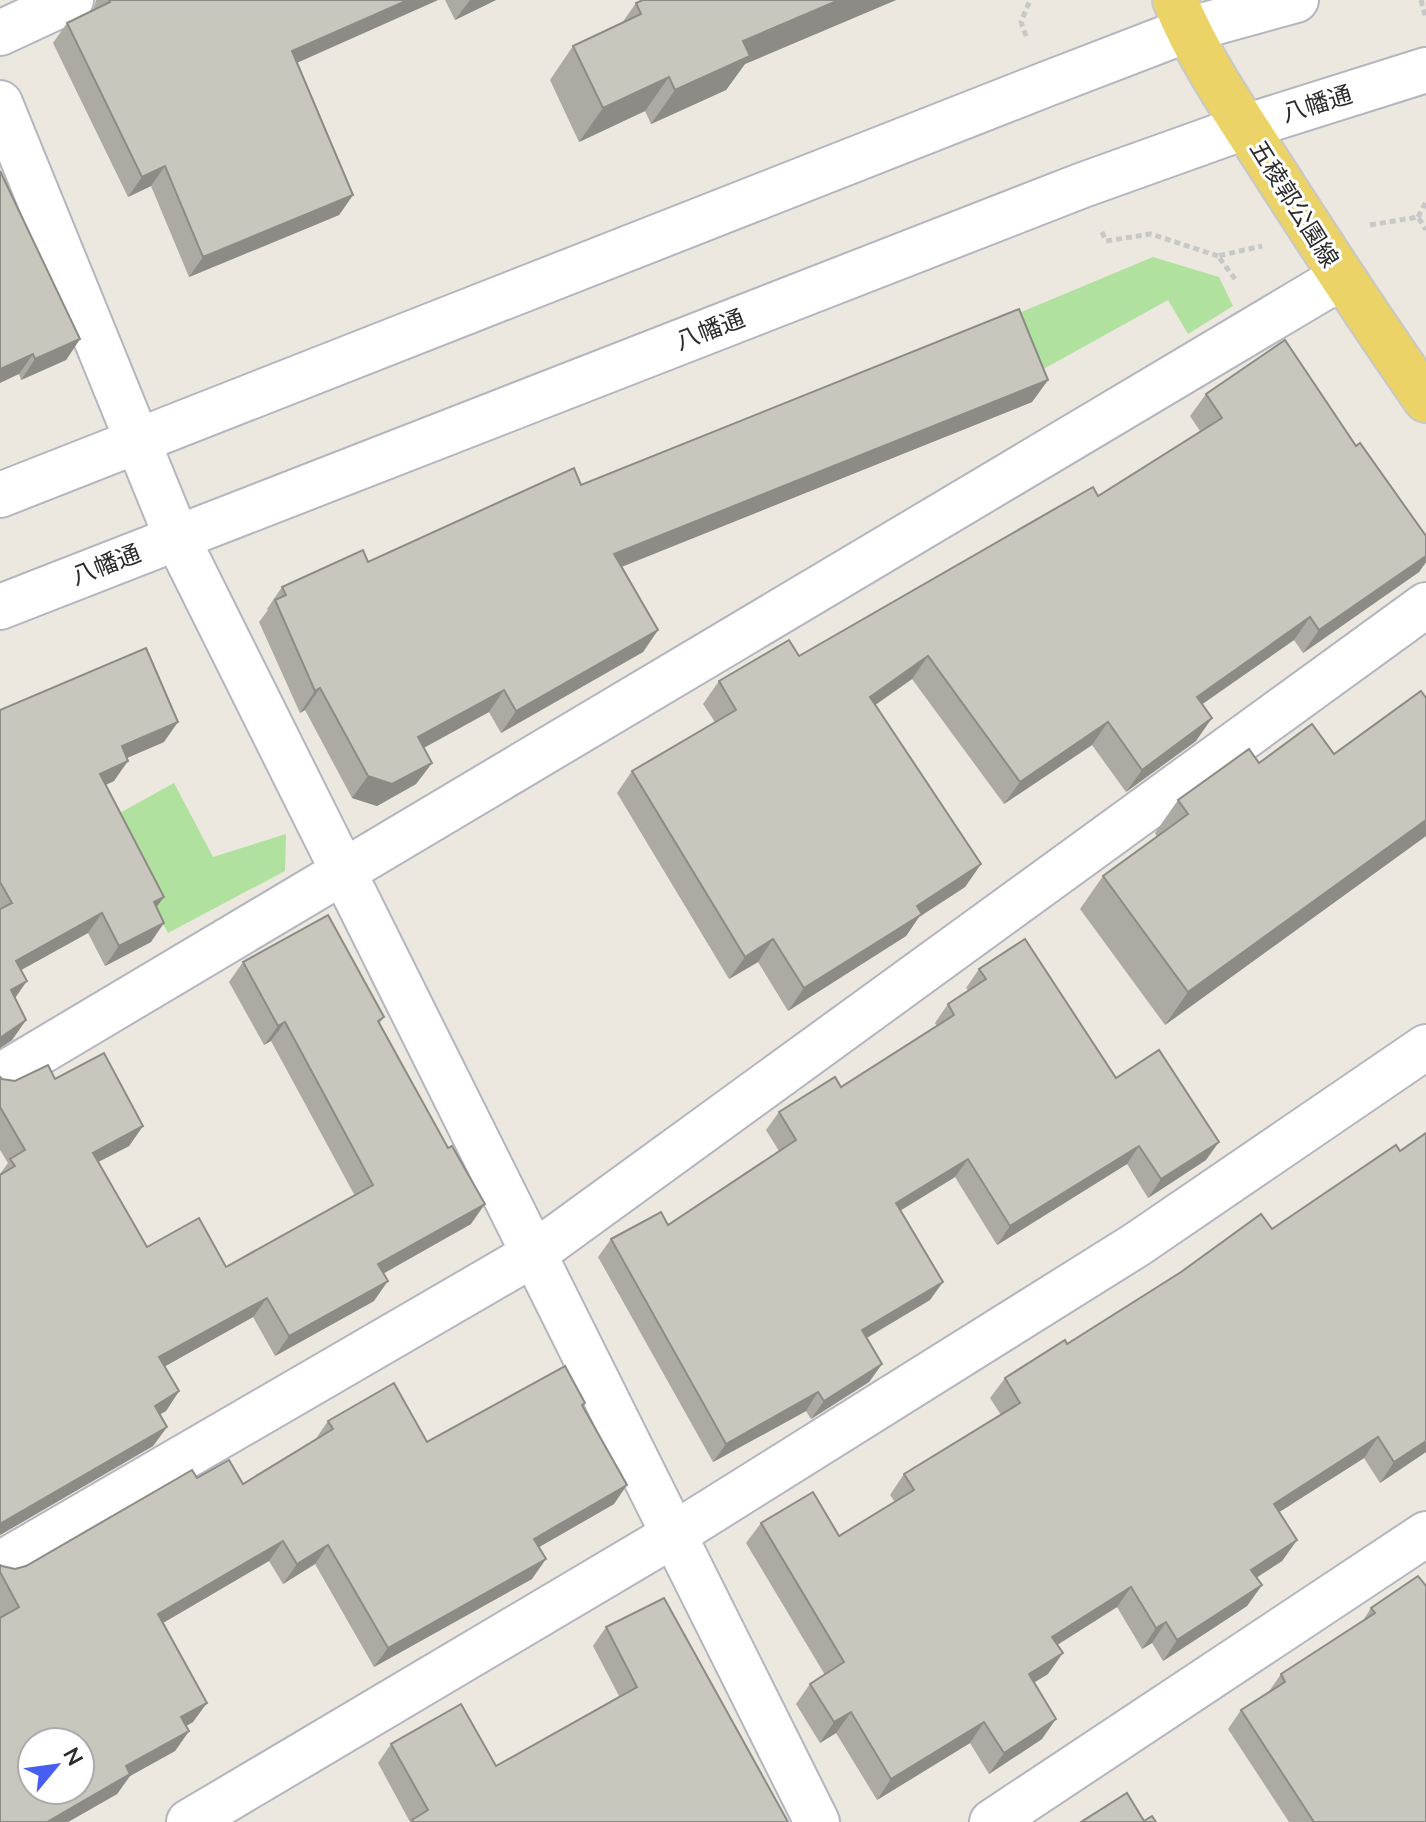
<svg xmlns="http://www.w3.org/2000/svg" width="1426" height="1822" font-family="'Nunito Sans','Noto Sans JP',sans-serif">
<rect width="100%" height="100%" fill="#ede8df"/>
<!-- green -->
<g fill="#b1e19f">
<polygon points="1153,257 1219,277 1233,306 1188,334 1168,300 1029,377 1000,321"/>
<polygon points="174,783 213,857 286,834 285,871 168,933 107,820"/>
</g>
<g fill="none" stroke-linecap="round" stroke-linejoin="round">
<defs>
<g id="minor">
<polyline points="0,33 71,0"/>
<polyline points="0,103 177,538 817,1822"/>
<polyline points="0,495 1044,85 1187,30 1296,0"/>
<polyline points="0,607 1083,185 1245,127 1426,70"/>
<polyline points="0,1076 1340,278"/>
<polyline points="0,1564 532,1255 1426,605"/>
<polyline points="189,1822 673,1535 1136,1245 1426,1047"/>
<polyline points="992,1822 1426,1534"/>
</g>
<path id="major" d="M1175 0C1199 60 1238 115 1273 170 1323 248 1373 324 1426 400"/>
</defs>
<!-- minor casing -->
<use href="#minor" stroke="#b3b5bf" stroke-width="48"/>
<!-- major casing -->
<use href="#major" stroke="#c8c8c8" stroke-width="48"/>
<!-- path -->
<g stroke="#c8c8c8" stroke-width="5" stroke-dasharray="6 4" stroke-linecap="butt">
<polyline points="1421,0 1426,19"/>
<polyline points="1026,36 1021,22 1030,0"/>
<polyline points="1418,217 1426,202"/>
<polyline points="1370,225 1418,217 1426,230"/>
<polyline points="1102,232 1106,241 1151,234 1218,256"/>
<polyline points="1235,279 1218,256 1262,246"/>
</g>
<!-- minor -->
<use href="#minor" stroke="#fff" stroke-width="44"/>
<!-- major -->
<use href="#major" stroke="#ebd367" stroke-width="44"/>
</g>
<!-- wall -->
<g fill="#adaaa3">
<polygon points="96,0 438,0 297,63 353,195 339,215 189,277 151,186 128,197 53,43 67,23 93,11"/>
<polygon points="445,0 496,0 455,20"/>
<polygon points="643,0 896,0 745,64 726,90 651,124 645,111 579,142 550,80 573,46 622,23 636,3"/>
<polygon points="0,171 80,339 66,360 21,380 19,374"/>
<polygon points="1048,380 1032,402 622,566 658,630 643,652 501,733 489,712 424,748 432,763 416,784 377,806 352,798 305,710 300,713 259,622 268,610 267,609 282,587 368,562 581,485"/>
<polygon points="1206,394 1356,446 1426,536 1426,562 1419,572 1303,653 1294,640 1202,704 1196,741 1126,792 1092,745 1004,804 912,679 875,705 981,864 965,887 919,917 906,936 788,1011 758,962 729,979 617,793 632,771 715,722 703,704 719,681 799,656 1098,496 1200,431 1190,416"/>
<polygon points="1426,698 1426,836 1165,1025 1080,909 1103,876 1157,837 1155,833 1178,800 1259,763 1334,754"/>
<polygon points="0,710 164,742 127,758 114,781 105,785 164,897 156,907 151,942 105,966 88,933 21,970 15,999 26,1020 12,1040 0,1048"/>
<polygon points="243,962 384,1017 379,1024 471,1224 383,1273 374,1301 275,1356 253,1317 165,1366 179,1391 166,1411 160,1414 167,1427 153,1446 0,1535 0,1174 8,1163 0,1150 0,1077 2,1079 15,1081 55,1079 143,1126 129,1146 98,1162 147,1247 226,1267 355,1196 271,1041 264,1045 229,982"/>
<polygon points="979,969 1116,1078 1206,1160 1148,1198 1127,1164 997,1245 955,1177 900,1211 930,1300 867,1338 882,1364 869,1382 811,1419 806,1411 713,1462 598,1257 611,1239 668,1225 779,1151 766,1130 779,1112 841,1087 937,1026 935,1023 948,1004 968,990 966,988"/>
<polygon points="1426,1133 1426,1452 1380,1483 1364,1458 1279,1512 1297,1540 1282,1561 1256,1578 1262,1585 1247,1606 1163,1661 1152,1643 1142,1649 1117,1607 1057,1645 1048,1674 1034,1683 1042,1739 989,1774 970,1743 877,1800 836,1733 820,1743 796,1704 810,1684 825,1675 746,1543 761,1523 839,1536 895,1502 890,1495 904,1474 1001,1415 990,1398 1005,1378 1067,1344 1272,1229 1400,1151"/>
<polygon points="585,1403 583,1407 614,1504 539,1547 532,1579 374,1667 315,1564 283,1584 269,1561 163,1623 193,1722 186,1726 189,1731 175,1751 130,1776 117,1794 68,1822 0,1822 0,1565 2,1566 15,1569 26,1566 197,1478 243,1484 315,1440 328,1421 427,1442"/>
<polygon points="1418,1576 1426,1822 1289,1822 1228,1729 1241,1710 1268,1693 1281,1674 1362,1622 1371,1608"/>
<polygon points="606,1627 788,1822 410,1822 378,1763 391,1744 496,1766 619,1696 593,1646"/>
</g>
<!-- shaded-wall -->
<g fill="#8d8b85">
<polygon points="408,0 438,0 278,71 292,51"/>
<polygon points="470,0 496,0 455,20"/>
<polygon points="839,0 896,0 745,64 726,90 651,124 675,90 743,41"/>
<polygon points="669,77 645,111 579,142 603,108"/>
<polygon points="165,166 151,186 128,197 142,177"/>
<polygon points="353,195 339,215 189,277 203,257"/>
<polygon points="80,339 66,360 21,380 35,359"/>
<polygon points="33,354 19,374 0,383 0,369"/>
<polygon points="1048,380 1032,402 599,576 614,554"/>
<polygon points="1426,556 1426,562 1419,572 1303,653 1319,630"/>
<polygon points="1310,617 1294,640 1181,719 1197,697"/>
<polygon points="658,630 643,652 501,733 516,711"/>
<polygon points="928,656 912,679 854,720 870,697"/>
<polygon points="320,688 305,710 300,713 315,691"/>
<polygon points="504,690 489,712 403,759 418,737"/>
<polygon points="1212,718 1196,741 1126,792 1142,770"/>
<polygon points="178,722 164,742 108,766 122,746"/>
<polygon points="1108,722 1092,745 1004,804 1020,782"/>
<polygon points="128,761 114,781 86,794 100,774"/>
<polygon points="432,763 416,784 377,806 352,798 368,776"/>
<polygon points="1426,820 1426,836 1165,1025 1188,992"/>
<polygon points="981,864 965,887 919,917 906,936 788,1011 804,988 917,906"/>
<polygon points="164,897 150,916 154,902"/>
<polygon points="102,913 88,933 3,980 16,961"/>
<polygon points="164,923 151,942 105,966 119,946"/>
<polygon points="773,939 758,962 729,979 745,957"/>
<polygon points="27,981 13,1001 11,990"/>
<polygon points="26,1020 12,1040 0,1048 0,1038"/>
<polygon points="285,1022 271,1041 264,1045 278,1026"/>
<polygon points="143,1126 129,1146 79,1172 93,1153"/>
<polygon points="1219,1142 1206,1160 1148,1198 1161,1179"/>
<polygon points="1139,1146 1127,1164 997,1245 1010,1226"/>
<polygon points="968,1159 955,1177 883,1221 896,1203"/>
<polygon points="485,1204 471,1224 365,1284 378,1264"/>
<polygon points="388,1281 374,1301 275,1356 289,1336"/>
<polygon points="943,1282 930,1300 849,1348 862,1330"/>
<polygon points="267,1298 253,1317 146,1377 159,1357"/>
<polygon points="882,1364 869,1382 811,1419 824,1401"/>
<polygon points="179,1391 166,1411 141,1425 155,1406"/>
<polygon points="818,1392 806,1411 713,1462 726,1444"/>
<polygon points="167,1427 153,1446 0,1535 0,1524"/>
<polygon points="1378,1437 1364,1458 1259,1525 1274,1504"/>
<polygon points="1426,1441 1426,1452 1380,1483 1394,1462"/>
<polygon points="627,1485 614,1504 520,1558 534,1539"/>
<polygon points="1297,1540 1282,1561 1237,1590 1251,1570"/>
<polygon points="283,1541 269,1561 144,1634 158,1614"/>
<polygon points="328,1545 315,1564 283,1584 297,1564"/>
<polygon points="546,1559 532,1579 374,1667 388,1648"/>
<polygon points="1262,1585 1247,1606 1163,1661 1177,1640"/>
<polygon points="1131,1587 1117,1607 1038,1657 1052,1637"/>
<polygon points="1166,1622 1152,1643 1142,1649 1156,1628"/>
<polygon points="1063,1653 1048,1674 1014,1694 1029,1674"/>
<polygon points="207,1703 193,1722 167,1737 181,1717"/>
<polygon points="851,1712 836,1733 820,1743 834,1722"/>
<polygon points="1056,1719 1042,1739 989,1774 1004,1753"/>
<polygon points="984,1722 970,1743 877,1800 891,1779"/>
<polygon points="189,1731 175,1751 130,1776 117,1794 68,1822 47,1822 126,1766"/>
</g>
<!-- building -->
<g fill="#c9c6be" stroke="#8d8b85" stroke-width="2" fill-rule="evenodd">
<polygon points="109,0 408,0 292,51 353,195 203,257 165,166 142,177 67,23 110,2"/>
<polygon points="643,0 839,0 743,41 750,56 675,90 669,77 603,108 573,46 641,14 636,3"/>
<polygon points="0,171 80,339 35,359 33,354 0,369"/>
<polygon points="1019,309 1048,380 614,554 658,630 516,711 504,690 418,737 432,763 392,784 368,776 320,688 315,691 275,600 286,595 282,587 363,550 368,562 574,468 581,485"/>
<polygon points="1285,340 1356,446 1360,443 1426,536 1426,556 1319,630 1310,617 1197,697 1212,718 1142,770 1108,722 1020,782 928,656 870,697 981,864 917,906 922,914 804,988 773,939 745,957 632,771 736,710 719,681 789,640 799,656 1093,487 1098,496 1222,418 1206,394"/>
<polygon points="146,648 178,722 122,746 128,761 100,774 164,897 154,902 164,923 119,946 102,913 16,961 27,981 11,990 26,1020 0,1038 0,909 12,903 0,882 0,710"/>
<polygon points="1421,691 1426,698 1426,820 1188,992 1103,876 1188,814 1178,800 1249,749 1259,763 1312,724 1334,754"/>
<polygon points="328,915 384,1017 378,1021 448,1148 452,1146 485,1204 378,1264 388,1281 289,1336 267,1298 159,1357 179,1391 155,1406 167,1427 0,1524 0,1175 15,1166 10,1159 25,1150 0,1107 0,1077 2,1079 15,1081 48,1065 55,1079 104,1053 143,1126 93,1153 147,1247 199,1218 226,1267 373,1185 285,1022 278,1026 243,962"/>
<polygon points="1025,939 1116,1078 1159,1050 1219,1142 1161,1179 1139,1146 1010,1226 968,1159 896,1203 943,1282 862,1330 882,1364 824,1401 818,1392 726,1444 611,1239 661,1212 668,1225 796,1140 779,1112 835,1077 841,1087 954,1015 948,1004 986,979 979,969"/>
<polygon points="1426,1133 1426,1441 1394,1462 1378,1437 1274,1504 1297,1540 1251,1570 1262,1585 1177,1640 1166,1622 1156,1628 1131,1587 1052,1637 1063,1653 1029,1674 1056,1719 1004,1753 984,1722 891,1779 851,1712 834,1722 810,1684 844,1662 761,1523 813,1492 839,1536 914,1490 904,1474 1020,1403 1005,1378 1065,1340 1067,1344 1181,1272 1261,1214 1272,1229 1396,1145 1400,1151"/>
<path d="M565 1366 585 1403 582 1405 627 1485 534 1539 546 1559 388 1648 328 1545 297 1564 283 1541 158 1614 207 1703 181 1717 189 1731 126 1766 130 1774 47 1822H0V1618L19 1607 0 1572V1565L2 1566 15 1569 26 1566 192 1470 197 1478 229 1460 243 1484 333 1429 328 1421 394 1383 427 1442ZM32 1742H80V1790H32Z"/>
<polygon points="1418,1576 1426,1586 1426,1822 1314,1822 1241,1710 1285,1682 1281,1674 1375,1613 1371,1608"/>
<polygon points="664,1598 788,1822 413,1822 412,1820 428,1810 391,1744 461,1704 496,1766 637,1687 606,1627"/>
<polygon points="1127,1793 1144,1821 1152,1816 1156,1822 1081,1822"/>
</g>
<g text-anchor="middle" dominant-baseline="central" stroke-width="6" stroke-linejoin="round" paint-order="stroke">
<!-- street labels -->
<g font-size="24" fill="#2c2c2c" stroke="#fff">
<text transform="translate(1317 104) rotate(-17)">八幡通</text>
<text transform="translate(1294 204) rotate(58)">五稜郭公園線</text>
<text transform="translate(710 330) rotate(-21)">八幡通</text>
<text transform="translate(106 565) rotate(-21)">八幡通</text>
</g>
</g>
<!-- north arrow -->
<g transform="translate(56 1766) rotate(61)"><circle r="38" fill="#ffffff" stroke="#ababab" stroke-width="2"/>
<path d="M0-6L14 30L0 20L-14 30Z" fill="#485df2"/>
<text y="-12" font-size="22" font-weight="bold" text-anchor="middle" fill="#2c2c2c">N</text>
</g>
</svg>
